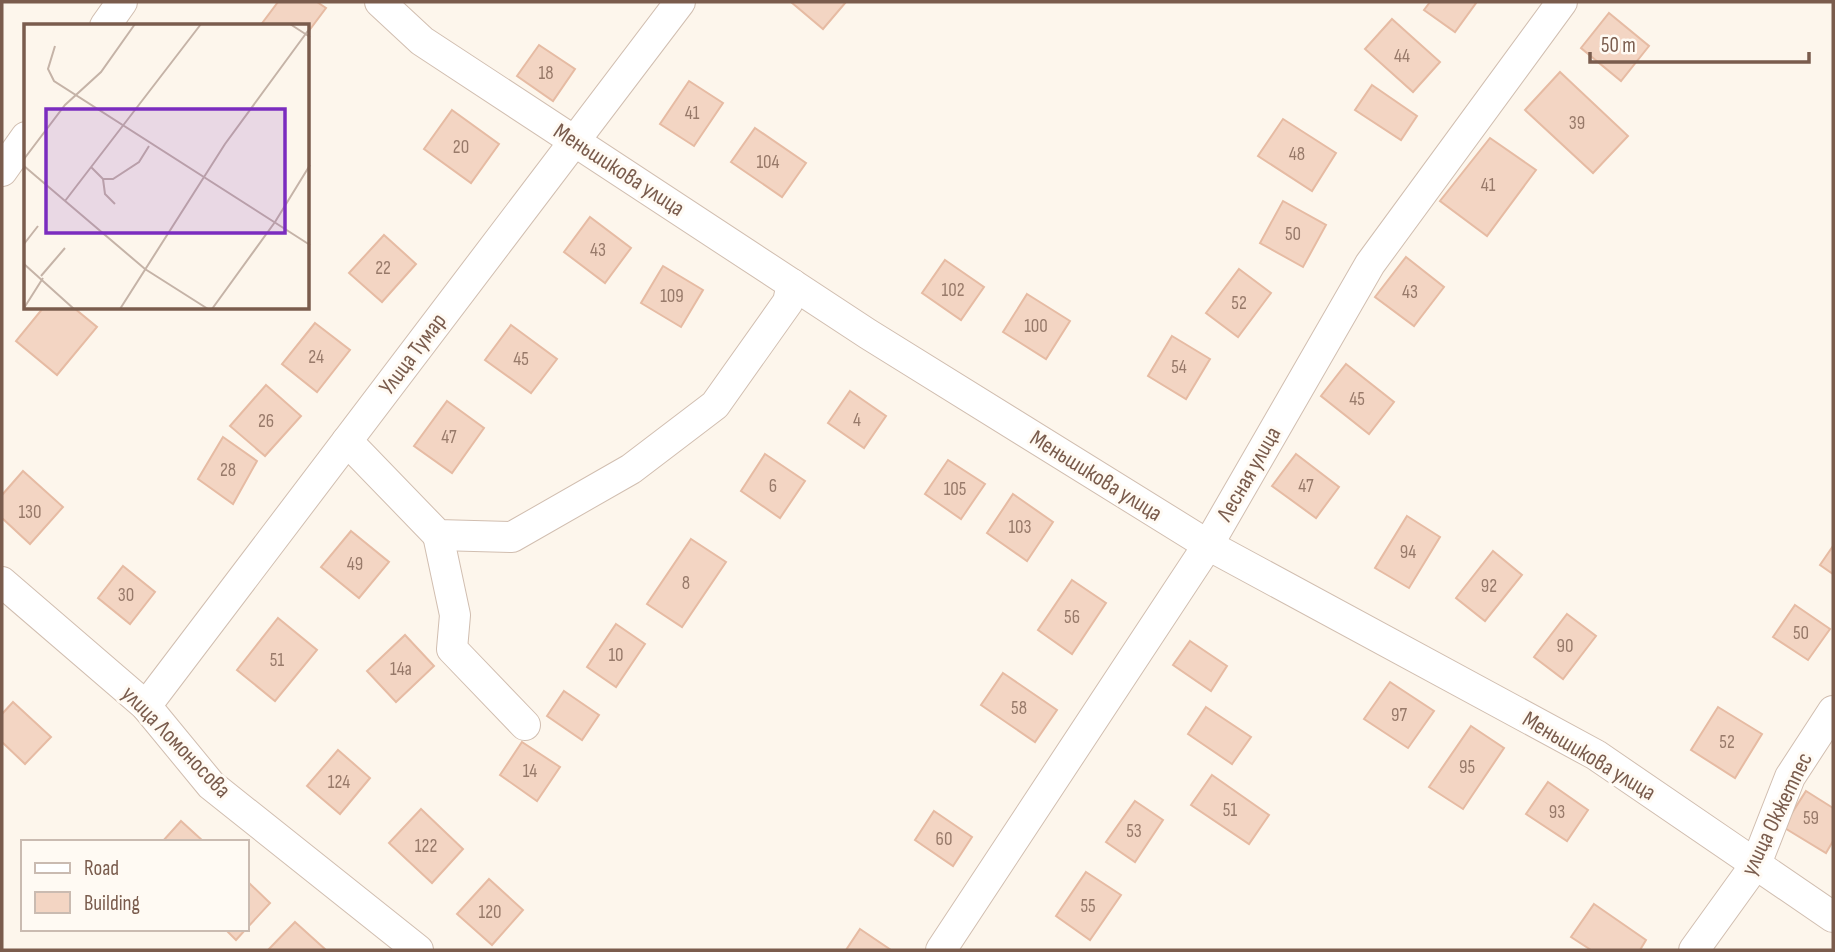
<svg xmlns="http://www.w3.org/2000/svg" width="1835" height="952" font-family="'Sofia Sans Condensed',sans-serif">
<rect width="100%" height="100%" fill="#fdf6ec"/>
<!-- building -->
<g fill="#f3d5c3" stroke="#e6bba3" stroke-width="2">
<polygon points="278,2 317,2 326,8 308,32 308,26 260,26"/>
<polygon points="791,2 846,2 823,29"/>
<polygon points="1430,2 1474,2 1476,3 1455,32 1424,10"/>
<polygon points="1609,13 1649,46 1621,81 1581,48"/>
<polygon points="1392,19 1440,62 1413,92 1365,49"/>
<polygon points="539,45 575,69 553,101 517,76"/>
<polygon points="1560,72 1628,136 1593,173 1525,110"/>
<polygon points="689,81 723,103 694,146 660,124"/>
<polygon points="1372,85 1417,116 1401,140 1355,110"/>
<polygon points="452,110 499,144 471,183 424,149"/>
<polygon points="1283,119 1336,153 1312,191 1258,156"/>
<polygon points="755,128 806,163 782,197 731,162"/>
<polygon points="1490,138 1536,170 1487,236 1440,201"/>
<polygon points="1283,201 1326,225 1303,267 1260,243"/>
<polygon points="590,217 631,248 605,283 564,252"/>
<polygon points="384,235 416,264 382,302 349,273"/>
<polygon points="1406,257 1444,287 1414,326 1375,297"/>
<polygon points="945,260 984,287 961,320 922,293"/>
<polygon points="663,266 703,290 681,327 641,303"/>
<polygon points="1239,269 1271,293 1238,337 1206,313"/>
<polygon points="1027,294 1070,321 1046,359 1003,332"/>
<polygon points="43,308 74,308 97,327 57,375 16,341"/>
<polygon points="315,323 350,350 317,392 282,364"/>
<polygon points="511,325 557,359 531,393 485,360"/>
<polygon points="1172,336 1210,359 1186,399 1148,376"/>
<polygon points="1346,364 1394,402 1369,434 1321,396"/>
<polygon points="266,385 301,416 265,456 230,426"/>
<polygon points="850,391 886,416 864,448 828,423"/>
<polygon points="447,401 484,428 452,473 414,446"/>
<polygon points="223,437 257,461 233,504 198,479"/>
<polygon points="765,454 805,481 780,518 741,491"/>
<polygon points="1296,454 1339,487 1316,518 1272,486"/>
<polygon points="948,460 985,484 961,519 925,494"/>
<polygon points="23,471 63,507 30,544 2,518 2,495"/>
<polygon points="1013,494 1053,522 1027,561 987,533"/>
<polygon points="1407,516 1440,537 1409,588 1375,568"/>
<polygon points="351,531 389,562 359,598 321,567"/>
<polygon points="691,539 726,562 682,627 647,604"/>
<polygon points="1833,546 1833,574 1820,565"/>
<polygon points="1493,551 1522,575 1485,621 1456,598"/>
<polygon points="123,566 155,592 130,624 98,598"/>
<polygon points="1072,580 1106,603 1072,654 1038,630"/>
<polygon points="1795,605 1830,629 1808,660 1773,637"/>
<polygon points="1567,614 1596,636 1563,679 1534,657"/>
<polygon points="278,618 317,650 275,701 237,670"/>
<polygon points="616,624 645,644 616,687 587,667"/>
<polygon points="405,635 434,666 396,702 367,671"/>
<polygon points="1190,641 1227,666 1211,691 1173,665"/>
<polygon points="1003,673 1057,710 1035,742 981,705"/>
<polygon points="1390,682 1434,711 1408,748 1364,719"/>
<polygon points="564,691 599,715 582,740 547,716"/>
<polygon points="13,702 51,737 25,764 2,742 2,714"/>
<polygon points="1206,707 1251,737 1232,764 1188,734"/>
<polygon points="1718,707 1762,734 1735,778 1691,750"/>
<polygon points="1471,726 1504,748 1463,809 1429,787"/>
<polygon points="522,742 560,767 537,801 500,775"/>
<polygon points="338,750 370,778 340,814 307,786"/>
<polygon points="1212,775 1269,815 1249,844 1191,805"/>
<polygon points="1548,782 1588,810 1567,841 1526,814"/>
<polygon points="1806,791 1833,808 1833,841 1826,853 1783,827"/>
<polygon points="1135,801 1163,820 1135,862 1106,842"/>
<polygon points="421,809 463,849 432,883 389,843"/>
<polygon points="934,811 972,837 953,866 915,840"/>
<polygon points="181,821 204,842 162,842"/>
<polygon points="1086,872 1121,895 1090,940 1056,916"/>
<polygon points="489,879 523,910 492,945 457,914"/>
<polygon points="247,881 270,903 247,928"/>
<polygon points="1594,904 1646,940 1640,950 1591,950 1571,937"/>
<polygon points="295,922 326,950 268,950"/>
<polygon points="225,929 246,929 236,940"/>
<polygon points="860,929 891,950 846,950"/>
</g>
<g fill="none" stroke-linecap="round" stroke-linejoin="round">
<defs>
<g id="minor">
<polyline points="380,2 422,41 868,334 1208,545 1596,755 1833,917"/>
<polyline points="105,26 122,2"/>
<polyline points="2,171 26,137"/>
<polyline points="347,441 438,535 512,537 631,469 715,405 788,302 792,284"/>
<polyline points="438,535 455,615 452,649 525,725"/>
<polyline points="2,582 146,706 211,785 418,950"/>
<polyline points="146,706 680,2"/>
<polyline points="941,950 1208,545 1370,264 1562,2"/>
<polyline points="1694,950 1756,864 1790,777 1833,711"/>
</g>
</defs>
<!-- minor casing -->
<use href="#minor" stroke="#d1beb0" stroke-width="32"/>
<!-- minor -->
<use href="#minor" stroke="#fff" stroke-width="30"/>
</g>
<g text-anchor="middle" dominant-baseline="central" stroke-width="6" stroke-linejoin="round" paint-order="stroke">
<!-- number labels -->
<g font-size="19" fill="#987a6a">
<text x="1402" y="56">44</text>
<text x="546" y="73">18</text>
<text x="692" y="113">41</text>
<text x="1577" y="123">39</text>
<text x="461" y="147">20</text>
<text x="1297" y="154">48</text>
<text x="768" y="162">104</text>
<text x="1488" y="185">41</text>
<text x="1293" y="234">50</text>
<text x="598" y="250">43</text>
<text x="383" y="268">22</text>
<text x="953" y="290">102</text>
<text x="1410" y="292">43</text>
<text x="672" y="296">109</text>
<text x="1239" y="303">52</text>
<text x="1036" y="326">100</text>
<text x="316" y="357">24</text>
<text x="521" y="359">45</text>
<text x="1179" y="367">54</text>
<text x="1357" y="399">45</text>
<text x="857" y="420">4</text>
<text x="266" y="421">26</text>
<text x="449" y="437">47</text>
<text x="228" y="470">28</text>
<text x="773" y="486">6</text>
<text x="1306" y="486">47</text>
<text x="955" y="489">105</text>
<text x="30" y="512">130</text>
<text x="1020" y="527">103</text>
<text x="1408" y="552">94</text>
<text x="355" y="564">49</text>
<text x="686" y="583">8</text>
<text x="1489" y="586">92</text>
<text x="126" y="595">30</text>
<text x="1072" y="617">56</text>
<text x="1801" y="633">50</text>
<text x="1565" y="646">90</text>
<text x="616" y="655">10</text>
<text x="277" y="660">51</text>
<text x="401" y="669">14а</text>
<text x="1019" y="708">58</text>
<text x="1399" y="715">97</text>
<text x="1727" y="742">52</text>
<text x="1467" y="767">95</text>
<text x="530" y="771">14</text>
<text x="339" y="782">124</text>
<text x="1230" y="810">51</text>
<text x="1557" y="812">93</text>
<text x="1811" y="818">59</text>
<text x="1134" y="831">53</text>
<text x="944" y="839">60</text>
<text x="426" y="846">122</text>
<text x="1088" y="906">55</text>
<text x="490" y="912">120</text>
</g>
<!-- street labels -->
<g font-size="23" fill="#7a5c4d" stroke="#fffaf3">
<text transform="translate(619 170) rotate(33)">Меньшикова улица</text>
<text transform="translate(413 354) rotate(-53)">Улица Тумар</text>
<text transform="translate(1249 474) rotate(-60)">Лесная улица</text>
<text transform="translate(1096 476) rotate(32)">Меньшикова улица</text>
<text transform="translate(176 742) rotate(46)">улица Ломоносова</text>
<text transform="translate(1589 756) rotate(31)">Меньшикова улица</text>
<text transform="translate(1777 814) rotate(-64)">улица Окжетпес</text>
</g>
</g>
<!-- overview -->
<g transform="translate(24 24)">
<rect width="285" height="285" fill="#fdf6ec"/>
<path fill="none" stroke="#c5b3a7" stroke-width="2" d="M266 0 286 13M31 22 24 45 30 57 286 221M0 135 41 81 77 48 111 0M0 142 121 245 184 285M67 143 79 155H89L115 138 125 122M79 155 81 170 91 180M41 177 177 0M0 220 14 202M0 240 50 285M17 252 41 224M0 284 19 254M96 285 201 120 286 4M188 285 251 198 286 141"/>
<path fill="#7b2cbf" fill-opacity="0.15" stroke="#7b2cbf" stroke-width="3.5" d="M22 85H261V209H22Z"/>
<rect width="285" height="285" fill="none" stroke="#7a5c4d" stroke-width="3.5"/>
</g>
<!-- border -->
<rect width="1835" height="952" fill="none" stroke="#7a5c4d" stroke-width="7"/>
<!-- legend -->
<rect x="21" y="840" width="228" height="91" fill="#fffaf3" stroke="#cabbb1" stroke-width="2"/>
<rect x="35" y="863" width="35" height="10" fill="#ffffff" stroke="#cabbb1" stroke-width="2"/>
<text x="84" y="875" font-size="21" fill="#7a5c4d">Road</text>
<rect x="35" y="892" width="35" height="21" fill="#f3d5c3" stroke="#cabbb1" stroke-width="2"/>
<text x="84" y="910" font-size="21" fill="#7a5c4d">Building</text>
<!-- scale -->
<path d="M1590 52v10h219v-10" fill="none" stroke="#7a5c4d" stroke-width="3.5"/>
<text x="1601" y="52" font-size="21" fill="#7a5c4d" stroke="#fffaf3" stroke-width="5" paint-order="stroke">50 m</text>
</svg>
